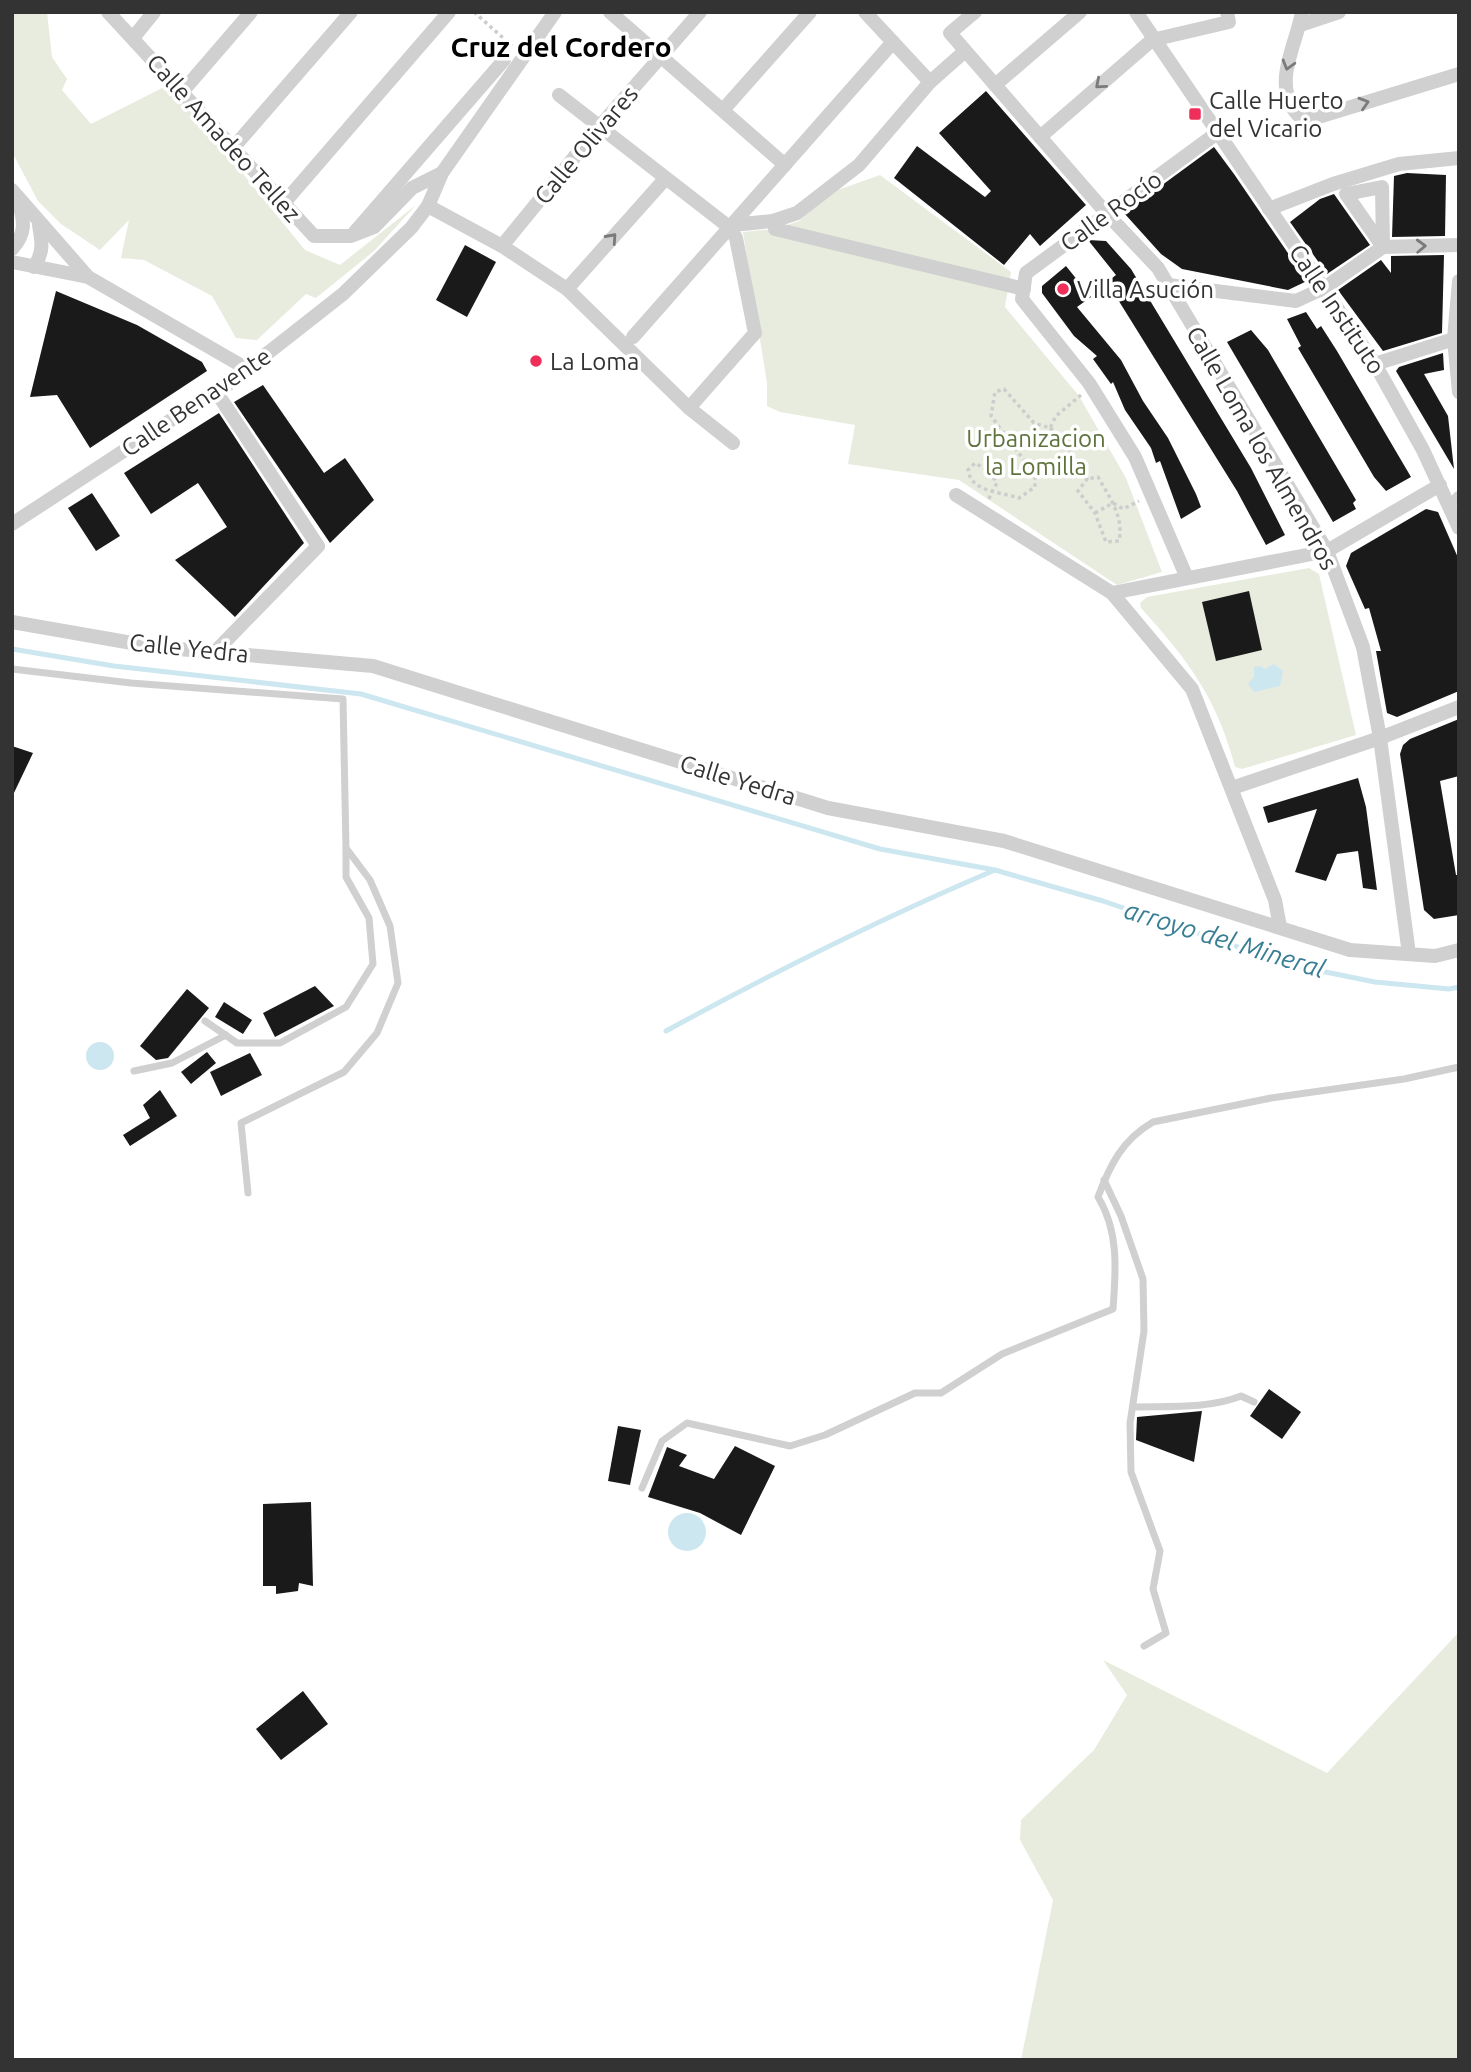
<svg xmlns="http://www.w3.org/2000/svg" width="1471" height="2072" font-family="Ubuntu,sans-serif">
<rect width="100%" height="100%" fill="#fff"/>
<!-- green -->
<g fill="#e8ecde">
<polygon points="12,12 47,12 52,57 67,79 62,90 91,124 170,84 305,250 340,265 416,205 374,251 316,298 306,294 257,340 236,338 212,296 144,260 121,258 129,220 100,250 61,224 38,201 12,152"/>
<polygon points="880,175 1011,272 1005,307 1079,396 1126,478 1162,572 1117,585 959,480 848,464 855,425 780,412 767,406 767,383 743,232 775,229 799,221 832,192"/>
<path d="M1309 568 1319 574 1356 735 1242 769 1235 767C1217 698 1188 660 1141 608L1140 603 1147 597Z"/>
<polygon points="1459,1632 1459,2060 1021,2060 1053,1900 1020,1840 1021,1820 1094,1750 1127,1695 1103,1660 1327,1773"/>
</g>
<!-- water -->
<g fill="#cde7f0">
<polygon points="1274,664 1283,671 1280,686 1254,692 1248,684 1254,677 1254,667 1260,666 1265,669"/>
<circle cx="100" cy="1056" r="14"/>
<circle cx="687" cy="1532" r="19"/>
</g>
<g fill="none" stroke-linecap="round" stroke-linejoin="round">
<!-- stream -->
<g stroke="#cde7f0" stroke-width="5">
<polyline points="12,649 114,666 361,694 880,849 995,870 1103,901 1291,965 1375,982 1449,989 1459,987"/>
<path d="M666 1031C774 972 882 918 995 870"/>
</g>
</g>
<!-- building -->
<g fill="#1a1a1a">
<polygon points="986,91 1086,205 1040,246 1030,234 1004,265 894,178 917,146 985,197 991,191 939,133"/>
<polygon points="1214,147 1234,174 1307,281 1288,290 1182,269 1161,254 1124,213"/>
<polygon points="1407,173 1446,175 1445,236 1392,237 1394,176"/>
<polygon points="1334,194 1370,245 1327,274 1290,222 1320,199"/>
<polygon points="1088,240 1106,241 1131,269 1251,468 1285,535 1266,545 1237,491 1107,282 1116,275"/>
<polygon points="465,245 496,262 467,317 436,300"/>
<polygon points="1444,255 1442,333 1383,351 1338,290 1381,260 1391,273 1391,256"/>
<polygon points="1066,266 1091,297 1077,307 1121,360 1143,401 1168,438 1196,494 1201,507 1181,519 1160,461 1156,463 1151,448 1125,410 1113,382 1111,384 1093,359 1097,356 1074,336 1042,293 1042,286"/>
<polygon points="56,291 137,325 202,362 207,371 90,448 57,395 30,397"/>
<polygon points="1306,312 1317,329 1321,326 1337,351 1411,477 1386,491 1374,477 1298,348 1301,346 1287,319"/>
<polygon points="1251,330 1268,350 1356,500 1353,503 1356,509 1333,522 1227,342"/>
<polygon points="1443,353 1444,370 1424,374 1448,416 1454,469 1396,371 1399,367"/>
<polygon points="263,385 324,473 345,458 374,500 330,543 234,402"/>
<polygon points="219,413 304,543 235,617 175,560 227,527 198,483 151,514 124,473"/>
<polygon points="92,493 120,536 96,551 68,508"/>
<polygon points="1426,509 1438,512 1459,560 1459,691 1397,717 1387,713 1376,651 1381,651 1369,608 1365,609 1346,566 1351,553"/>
<polygon points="1249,591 1262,650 1216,661 1202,602"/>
<polygon points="1459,719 1459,776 1440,781 1456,875 1459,875 1459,915 1434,919 1424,910 1400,754 1403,745 1410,739"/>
<polygon points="12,746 33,753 12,797"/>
<polygon points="1358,778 1366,807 1377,890 1363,888 1358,851 1337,854 1326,881 1295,872 1317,809 1268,823 1263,807"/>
<polygon points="315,986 334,1006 275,1037 263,1013"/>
<polygon points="187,989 209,1008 168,1058 156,1060 140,1046"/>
<polygon points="224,1002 252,1020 243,1034 215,1017"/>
<polygon points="207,1052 216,1063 191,1084 181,1072"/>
<polygon points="250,1053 262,1075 221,1096 210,1072"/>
<polygon points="160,1090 177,1116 130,1146 123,1135 150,1118 143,1105"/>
<polygon points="1269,1389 1301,1412 1282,1439 1250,1416"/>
<polygon points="1202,1411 1194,1462 1136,1440 1137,1417"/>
<polygon points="618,1426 641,1430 630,1485 608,1481"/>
<polygon points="735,1446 775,1466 741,1535 700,1513 648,1497 667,1447 687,1455 679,1466 714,1479"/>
<polygon points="311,1502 313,1586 299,1583 298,1591 276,1594 276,1586 263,1586 263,1504"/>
<polygon points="303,1691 328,1724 281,1760 256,1729"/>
</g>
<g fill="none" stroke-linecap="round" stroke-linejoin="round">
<!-- path -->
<g stroke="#cdcdcd" stroke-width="3.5" stroke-dasharray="3.5 3.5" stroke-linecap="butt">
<polyline points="474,12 512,46"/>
<path d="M1050 428 1061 436 1087 479 1078 491 1095 513 1106 542 1119 541C1124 517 1110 498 1098 477L1087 479"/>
<path d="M989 499C991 493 994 488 997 483L990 472 975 463 968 470C971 492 1001 492 1019 498L1035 487V475L991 416 995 392 1004 389 1034 423 1050 428 1056 416 1081 395"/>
<polyline points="1095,513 1113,503 1123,509 1139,501"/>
</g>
<!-- lane -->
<g stroke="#d0d0d0" stroke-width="7">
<polyline points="12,669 131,683 343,699 346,848 370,880 390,926 398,983 377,1033 344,1072 241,1123 248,1193"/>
<polyline points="205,1021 237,1043 280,1043 346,1007 373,964 369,918 346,877 346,849"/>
<polyline points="134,1071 172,1063 226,1035"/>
<polyline points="1104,1180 1121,1216 1143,1279 1144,1331 1130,1423 1131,1472 1160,1551 1153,1589 1166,1633 1144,1646"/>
<path d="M1133 1407C1167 1406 1209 1409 1241 1396L1254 1402"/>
<path d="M642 1488 662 1441 687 1423 790 1446 825 1435 915 1393H941L1002 1354 1113 1309C1116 1271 1119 1231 1098 1197 1110 1165 1122 1140 1153 1122L1271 1098 1404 1079 1459 1067"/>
</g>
<!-- street -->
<g stroke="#d0d0d0" stroke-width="14">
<polyline points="108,12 314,236 351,236 374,227 412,188 442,173"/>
<polyline points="610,12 785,165"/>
<polyline points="865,12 930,82"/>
<polyline points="975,12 950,33 1107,214 1158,268 1327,551 1363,647 1380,738 1409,954"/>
<polyline points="1136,12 1375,364 1423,450 1459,528"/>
<path d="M1302 12C1296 47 1271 84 1298 115L1315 118 1459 74"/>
<polyline points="1300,25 1339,12"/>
<polyline points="133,38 154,12"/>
<polyline points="995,85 1080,12"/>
<polyline points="182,92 251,12"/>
<polyline points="559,95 729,227 736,238 755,333 689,408"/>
<polyline points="723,110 810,12"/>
<polyline points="1040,137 1152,40 1229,22 1227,12"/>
<polyline points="233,148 351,12"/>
<polygon points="1382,187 1383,247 1346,194"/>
<polyline points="12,190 88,277"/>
<polyline points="283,204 449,12"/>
<polyline points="428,206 502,246 567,289 689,408 733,443"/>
<polyline points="1269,209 1333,184 1399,164 1459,158"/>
<polyline points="732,225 773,221 797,213 859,165 930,82 964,52"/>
<polyline points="775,229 1024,289"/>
<polyline points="354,233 504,60"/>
<polyline points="502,246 599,127 700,12"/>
<path d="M12 249C26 234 25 221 18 202"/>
<polyline points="12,262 88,277 249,370"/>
<path d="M34 267C44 252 42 242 39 225"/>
<polyline points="1459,281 1454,339 1459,392"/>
<polyline points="1168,285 1296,301 1324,288 1383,247 1459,245"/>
<polyline points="567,289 665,179"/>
<polyline points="633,337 893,42"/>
<polyline points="1375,364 1454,339"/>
<polyline points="956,495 1112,593 1192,689 1275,900 1280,927"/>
<polyline points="1458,499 1459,498"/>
<polyline points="12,524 197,403 217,393 343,294 411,228 428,206 442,173 555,12"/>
<polyline points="1187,578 1135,457 1089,383 1022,299 1026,273 1217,133"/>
<polyline points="1112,593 1327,551 1440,485"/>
<polyline points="12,622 155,647 373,666 828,808 1004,841 1350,950 1435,956 1459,950"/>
<polyline points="215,652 318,546 217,393"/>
<polyline points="1232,788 1380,738 1459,707"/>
</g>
</g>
<!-- one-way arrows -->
<defs><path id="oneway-chevron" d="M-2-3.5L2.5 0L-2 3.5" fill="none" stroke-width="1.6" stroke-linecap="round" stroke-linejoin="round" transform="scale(1.75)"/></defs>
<g stroke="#7a7a7a">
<use href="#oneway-chevron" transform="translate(1288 65) rotate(106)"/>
<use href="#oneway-chevron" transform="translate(1100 84) rotate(139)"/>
<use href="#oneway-chevron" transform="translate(1364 103) rotate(-17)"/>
<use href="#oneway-chevron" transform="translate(612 238) rotate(-48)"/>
<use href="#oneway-chevron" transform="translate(1421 246) rotate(-2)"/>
</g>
<!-- markers -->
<g fill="#ef2f5a" stroke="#fff" stroke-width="2.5">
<rect x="1188" y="107" width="14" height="14" rx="3.5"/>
<circle cx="1063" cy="289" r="7"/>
<circle cx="536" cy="361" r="7"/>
</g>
<g text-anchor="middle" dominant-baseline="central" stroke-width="7" stroke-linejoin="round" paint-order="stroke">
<!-- poi labels -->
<g font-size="24" fill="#333" stroke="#fff" text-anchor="start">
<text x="1209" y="100">Calle Huerto<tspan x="1209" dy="28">del Vicario</tspan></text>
<text x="1077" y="289">Villa Asución</text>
<text x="550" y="361">La Loma</text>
</g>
<!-- street labels -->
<g font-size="24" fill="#333" stroke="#fff">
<text transform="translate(224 138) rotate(48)">Calle Amadeo Tellez</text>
<text transform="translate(586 145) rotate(-50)">Calle Olivares</text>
<text transform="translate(1111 211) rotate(-36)">Calle Rocío</text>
<text transform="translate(1337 309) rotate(56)">Calle Instituto</text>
<text transform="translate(196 402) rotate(-34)">Calle Benavente</text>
<text transform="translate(1262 448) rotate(60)">Calle Loma los Almendros</text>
<text transform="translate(189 648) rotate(6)">Calle Yedra</text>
<text transform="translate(738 780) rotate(17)">Calle Yedra</text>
</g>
<!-- park labels -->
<g font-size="24" fill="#5e723c" stroke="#fff">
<text x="1036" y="438">Urbanizacion<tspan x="1036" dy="28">la Lomilla</tspan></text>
</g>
<!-- water labels -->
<g font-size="26" font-style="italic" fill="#387e94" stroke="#fff">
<text transform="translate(1225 939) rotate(17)">arroyo del Mineral</text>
</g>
<!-- quarter labels -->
<g font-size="28" font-weight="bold" fill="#000" stroke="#fff">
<text x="561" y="46">Cruz del Cordero</text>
</g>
</g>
<!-- border -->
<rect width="1471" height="2072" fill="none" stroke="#333333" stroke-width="28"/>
</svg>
